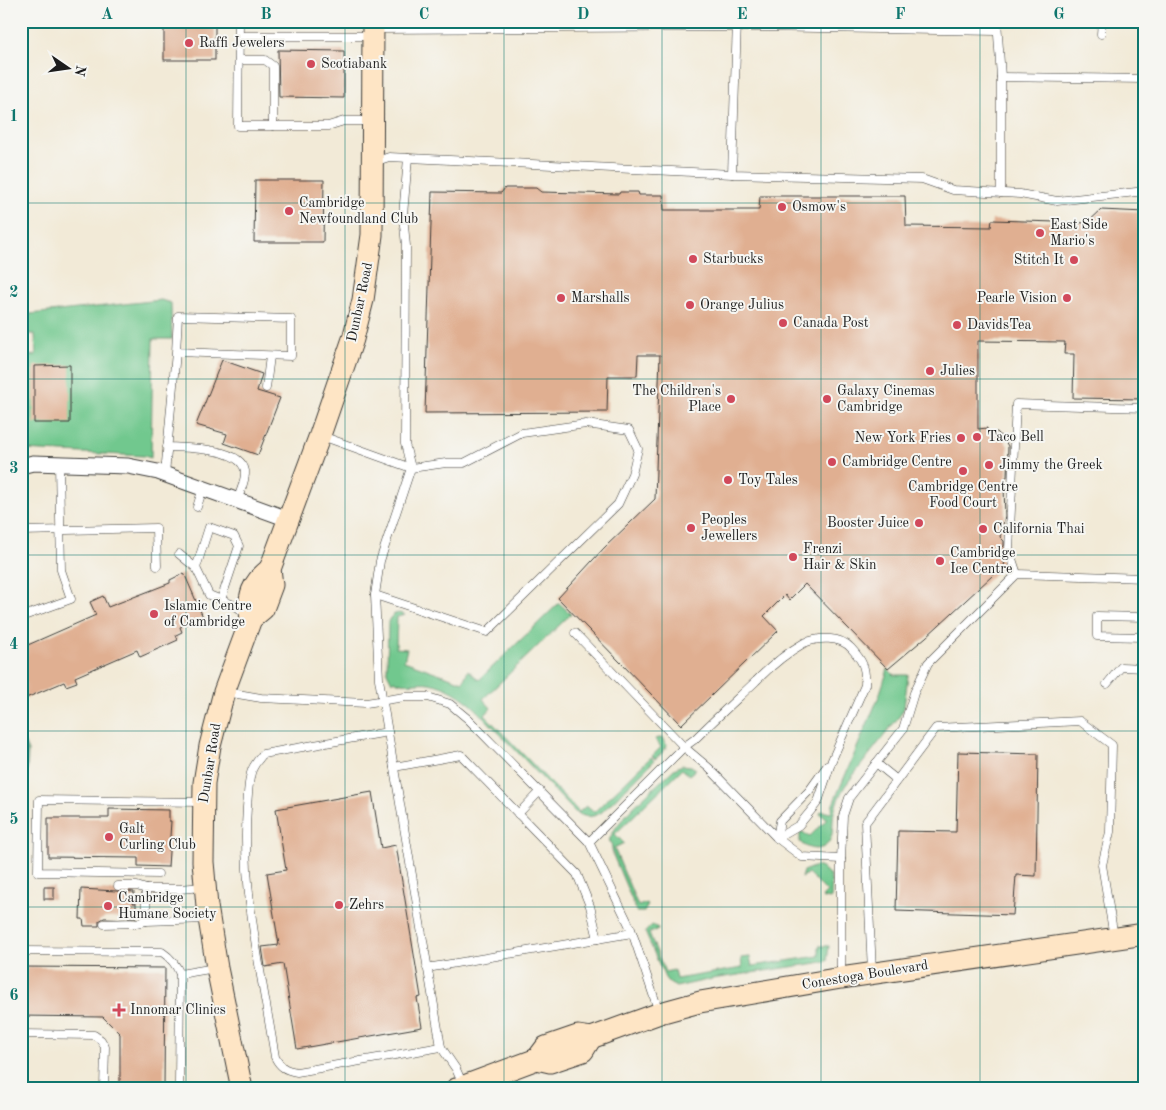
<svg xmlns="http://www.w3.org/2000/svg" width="1166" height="1110" font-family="'Old Standard TT',serif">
<rect width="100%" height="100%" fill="#f6f6f2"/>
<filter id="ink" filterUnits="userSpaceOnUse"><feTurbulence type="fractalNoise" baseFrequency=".02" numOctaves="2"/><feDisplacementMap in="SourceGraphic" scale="10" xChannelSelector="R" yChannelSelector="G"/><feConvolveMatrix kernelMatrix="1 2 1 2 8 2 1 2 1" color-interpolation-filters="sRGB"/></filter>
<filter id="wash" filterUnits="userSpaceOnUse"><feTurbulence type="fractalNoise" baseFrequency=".0096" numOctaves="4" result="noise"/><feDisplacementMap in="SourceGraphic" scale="20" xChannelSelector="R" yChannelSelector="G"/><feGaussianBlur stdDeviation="1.12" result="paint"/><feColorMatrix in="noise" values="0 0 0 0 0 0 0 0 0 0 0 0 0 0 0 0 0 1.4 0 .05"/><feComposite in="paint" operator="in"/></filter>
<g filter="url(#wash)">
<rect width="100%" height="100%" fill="#f2ead7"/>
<!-- green -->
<g fill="#71c88e" stroke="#467255">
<polygon points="161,300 171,303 172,339 153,339 151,458 144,456 22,450 23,356 36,355 35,334 21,334 21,315"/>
<path d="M559 603 571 614 483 699 491 708 485 715 579 812 586 806 594 812 651 757 654 761 602 812C593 818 584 818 575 812L475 708C462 696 446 686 429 683 418 681 404 687 394 680L392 682 387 672 388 622C391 614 398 611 405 615L397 617 396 648 407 649 404 661 463 682 468 670 479 680Z"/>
<path d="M888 669 894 675H908L904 708 901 714 845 786C840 795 836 803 834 812 832 821 834 832 830 840 825 852 808 851 800 842V832H803L809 837 827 819 820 814 821 811 831 813 833 804 879 696Z"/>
<polygon points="660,738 664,739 667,748 664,748 662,753 655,759 652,756 661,747 655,739"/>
<path d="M682 765 691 766 696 769 689 775 682 769 615 834 624 843 614 848 638 906 647 903 648 905 644 912H637L613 855 611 842H609C613 821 658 785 674 769Z"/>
<path d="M816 866C834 871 832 884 831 899L823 898 822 897 827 892 808 873 801 878 803 871Z"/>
<polygon points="652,925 658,928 658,930 649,933 665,972 674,970 676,979 742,968 741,958 750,957 752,966 819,956 819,946 829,946 827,961 817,963 712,979 676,987 669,983 665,978 645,932"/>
</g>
<!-- forest -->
<polygon fill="#5cac79" stroke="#3c644a" points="21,735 28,751 21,926"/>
<g id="blocks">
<!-- building -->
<g fill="#e0af91">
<rect x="164" y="21" width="51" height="39"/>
<polygon points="278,50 344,51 344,98 279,97"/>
<polygon points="255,180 324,180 323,242 254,242"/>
<polygon points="505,188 536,188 541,192 619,194 620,192 638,192 639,195 663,195 664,210 759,210 760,196 905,196 906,226 991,227 992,220 1087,223 1101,210 1145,212 1145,399 1073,398 1074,354 1064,354 1065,342 978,341 978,429 987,428 987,433 997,432 1003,438 1008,446 1007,477 1005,478 1006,486 1004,487 1005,516 1000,537 1004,541 1004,546 1000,550 1003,552 998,556 1005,564 926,637 888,669 805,584 789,600 785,595 764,616 778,631 681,725 558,598 604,548 655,499 660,355 638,355 637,376 608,376 607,412 425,413 432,192 501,193"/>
<polygon points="222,360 262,374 257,391 280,398 258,455 224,443 227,434 196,425"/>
<polygon points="70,365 70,423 34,423 34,366"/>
<polygon points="184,573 203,617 180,627 182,632 176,635 178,640 140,657 137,650 75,677 77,682 66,686 64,682 26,698 21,688 21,648 96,615 90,602 103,596 108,607 170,583 170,580"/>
<polygon points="958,752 1038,754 1036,876 1016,875 1013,915 896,911 898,831 956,832"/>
<polygon points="372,792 381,848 396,845 421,997 417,998 422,1027 297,1049 283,964 265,967 262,947 279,945 267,873 286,870 276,809"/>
<polygon points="109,809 169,810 169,821 171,821 168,867 138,866 138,858 48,857 48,818 109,818"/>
<rect x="44" y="887" width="10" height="12"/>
<polygon points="81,889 134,892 133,903 136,903 136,917 104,918 99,921 99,926 84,926 83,919 80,919"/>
<polygon points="21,967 165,968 164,1089 120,1089 120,1034 103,1017 21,1016"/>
</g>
</g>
</g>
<g filter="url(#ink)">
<use href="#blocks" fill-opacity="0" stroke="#3c3b38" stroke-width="1"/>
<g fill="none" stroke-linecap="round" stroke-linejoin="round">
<defs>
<g id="lane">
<polyline points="239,21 238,126 328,126 344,121 371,121"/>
<polyline points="997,21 1001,77 1001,193"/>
<polyline points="375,29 759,27 997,31"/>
<polyline points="1101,34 1102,21"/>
<polyline points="239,36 371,36"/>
<polyline points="239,60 265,60 273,66 273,126"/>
<polyline points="1001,77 1145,79"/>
<polyline points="408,158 403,215 406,246 405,444 411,468 380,561 375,595 379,679 441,1047 456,1069 463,1085"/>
<polyline points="374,162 389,157 732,174 922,179 953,190 1020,194 1057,201 1145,191"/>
<polyline points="732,174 737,21"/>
<polyline points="266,388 270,356"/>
<polyline points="322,436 411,468 446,463 464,463 522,433 586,424 629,430 638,449 632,474 618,504 487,632 375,595"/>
<path d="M167 447C185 448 241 447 245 471 246 480 240 492 237 501"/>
<polyline points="165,474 176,352 291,356 291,319 178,316 176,352"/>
<polyline points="197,507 203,488"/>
<polyline points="21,531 156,528 157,566"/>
<polyline points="179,554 196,568 209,595 236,606 247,615"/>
<polyline points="196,568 209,527 234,536 239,546 221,600"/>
<polyline points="1017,574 1009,550 1016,404 1145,408"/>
<polygon points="1097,616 1145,617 1143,637 1097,636"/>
<polyline points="21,617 71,599 61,570 59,464"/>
<polyline points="575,633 684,747 709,768 777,838 802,857 841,859"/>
<polyline points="1107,684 1121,667 1145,668"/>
<polyline points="226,692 261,698 366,703 405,697 428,697 450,704 468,719 589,842 631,929 659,1012"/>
<path d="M388 732 263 754C258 760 253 765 251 773 248 784 248 796 247 807 241 891 262 975 275 1057 280 1067 285 1070 297 1072L441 1047"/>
<polyline points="876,763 897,780"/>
<polyline points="394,767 461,755 577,874 590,906 598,939"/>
<polyline points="518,814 540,791"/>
<polyline points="777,838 780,821 809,791 827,766"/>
<path d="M589 842 684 747 695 739C715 719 736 700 756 681 771 666 786 653 804 643 818 637 840 636 851 648 863 661 866 668 865 685L832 760 818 802 799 825 777 838"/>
<polyline points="158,874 38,872 39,800 201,802"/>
<polyline points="118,886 137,886 146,889"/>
<polyline points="203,887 180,889 146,889 146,921 208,919"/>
<polyline points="104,924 136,923 146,921"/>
<path d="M21 951 162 952C171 958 176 964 180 974L179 1085 177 1089"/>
<polyline points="427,968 632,933"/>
<polyline points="872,971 865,823 936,728 1080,721 1112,745 1110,832 1102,865 1114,937"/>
<polyline points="180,974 215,968"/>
<polyline points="841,976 841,859 843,816 849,798 903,729 914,693 928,663 1017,574 1145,578"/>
<polyline points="21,1034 94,1035 101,1040 105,1047 104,1089"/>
</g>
<polyline id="street" points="21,466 33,463 128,466 158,472 288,519"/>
<g id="secondary">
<path d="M251 619C247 596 252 583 270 569"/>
<polyline points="537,1059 546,1047 578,1036 591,1038 660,1013 700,1002 841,978 1145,934"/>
<polyline points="242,1089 217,968 207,906 203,862 204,783 210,746 224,692 251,619 263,609 272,585 270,569 320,435 353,339 363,300 372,235 373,21"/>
<polyline points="456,1089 537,1059 550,1062 583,1051 591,1038"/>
</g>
</defs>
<!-- lane casing -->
<use href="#lane" stroke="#3c3b38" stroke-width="9"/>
<!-- street casing -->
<use href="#street" stroke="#3c3b38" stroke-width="17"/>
<!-- secondary casing -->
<use href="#secondary" stroke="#3c3b38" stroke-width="23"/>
<!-- lane -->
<use href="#lane" stroke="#fff" stroke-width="8"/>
<!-- street -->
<use href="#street" stroke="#fff" stroke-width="15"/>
<!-- secondary -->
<use href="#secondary" stroke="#fee5c5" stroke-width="21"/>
</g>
</g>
<!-- grid -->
<path fill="none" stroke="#0f766e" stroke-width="1" stroke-opacity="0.55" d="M186 21V1089M345 21V1089M504 21V1089M662 21V1089M821 21V1089M980 21V1089M21 203H1145M21 379H1145M21 555H1145M21 731H1145M21 907H1145"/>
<!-- markers -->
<g fill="#d1495b" stroke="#f6f6f2" stroke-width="2">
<circle cx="189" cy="43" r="5"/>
<circle cx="311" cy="64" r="5"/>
<circle cx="782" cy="207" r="5"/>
<circle cx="289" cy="211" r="5"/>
<circle cx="1040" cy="233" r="5"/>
<circle cx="693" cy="259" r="5"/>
<circle cx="1074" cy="260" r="5"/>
<circle cx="561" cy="298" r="5"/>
<circle cx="1067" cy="298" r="5"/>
<circle cx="690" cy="305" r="5"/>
<circle cx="783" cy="323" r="5"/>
<circle cx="957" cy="325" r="5"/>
<circle cx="930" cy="371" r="5"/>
<circle cx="731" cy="399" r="5"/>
<circle cx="827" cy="399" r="5"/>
<circle cx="977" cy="437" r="5"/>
<circle cx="961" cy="438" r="5"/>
<circle cx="832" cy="462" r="5"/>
<circle cx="989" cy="465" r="5"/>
<circle cx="963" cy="471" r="5"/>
<circle cx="728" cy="480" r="5"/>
<circle cx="919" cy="523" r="5"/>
<circle cx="691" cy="528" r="5"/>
<circle cx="983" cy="529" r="5"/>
<circle cx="793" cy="557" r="5"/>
<circle cx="940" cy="561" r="5"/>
<circle cx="154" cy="614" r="5"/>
<circle cx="109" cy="837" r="5"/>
<circle cx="339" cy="905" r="5"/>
<circle cx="108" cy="906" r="5"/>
<path d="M116.5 1002.5h5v5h5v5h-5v5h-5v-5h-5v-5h5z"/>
</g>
<g text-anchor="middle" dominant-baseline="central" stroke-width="4" stroke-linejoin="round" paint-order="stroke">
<!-- poi labels -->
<g font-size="14" fill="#1c1c1c" stroke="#f6f6f2" text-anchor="start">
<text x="199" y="43">Raffi Jewelers</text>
<text x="321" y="64">Scotiabank</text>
<text x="299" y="203">Cambridge<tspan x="299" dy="16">Newfoundland Club</tspan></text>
<text x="792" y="207">Osmow's</text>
<text x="1050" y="225">East Side<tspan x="1050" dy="16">Mario's</tspan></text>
<text x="703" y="259">Starbucks</text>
<text x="1064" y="260" text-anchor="end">Stitch It</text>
<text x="571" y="298">Marshalls</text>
<text x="1057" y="298" text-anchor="end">Pearle Vision</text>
<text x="700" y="305">Orange Julius</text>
<text x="793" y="323">Canada Post</text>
<text x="967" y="325">DavidsTea</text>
<text x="940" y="371">Julies</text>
<text x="721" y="391" text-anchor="end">The Children's<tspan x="721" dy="16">Place</tspan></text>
<text x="837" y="391">Galaxy Cinemas<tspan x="837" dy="16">Cambridge</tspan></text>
<text x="987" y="437">Taco Bell</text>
<text x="951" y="438" text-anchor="end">New York Fries</text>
<text x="842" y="462">Cambridge Centre</text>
<text x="999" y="465">Jimmy the Greek</text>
<text x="738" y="480">Toy Tales</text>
<text x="963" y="487" text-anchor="middle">Cambridge Centre<tspan x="963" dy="16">Food Court</tspan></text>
<text x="701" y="520">Peoples<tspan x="701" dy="16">Jewellers</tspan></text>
<text x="909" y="523" text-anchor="end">Booster Juice</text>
<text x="993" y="529">California Thai</text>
<text x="803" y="549">Frenzi<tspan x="803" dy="16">Hair &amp; Skin</tspan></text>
<text x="950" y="553">Cambridge<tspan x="950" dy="16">Ice Centre</tspan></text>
<text x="164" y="606">Islamic Centre<tspan x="164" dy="16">of Cambridge</tspan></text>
<text x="119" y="829">Galt<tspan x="119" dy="16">Curling Club</tspan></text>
<text x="118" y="898">Cambridge<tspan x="118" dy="16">Humane Society</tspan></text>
<text x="349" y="905">Zehrs</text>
<text x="130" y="1010">Innomar Clinics</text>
</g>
<!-- street labels -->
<g font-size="14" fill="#1c1c1c" stroke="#f6f6f2">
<text transform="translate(360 302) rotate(-78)">Dunbar Road</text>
<text transform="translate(210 763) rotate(-81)">Dunbar Road</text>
<text transform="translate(865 975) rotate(-9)">Conestoga Boulevard</text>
</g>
</g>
<!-- margin -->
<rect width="1166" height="1110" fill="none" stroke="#f6f6f2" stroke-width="55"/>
<!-- north arrow -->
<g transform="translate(68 68) rotate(103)" stroke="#f6f6f2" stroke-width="4" paint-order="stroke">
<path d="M0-4L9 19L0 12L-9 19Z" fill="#1c1c1c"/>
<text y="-8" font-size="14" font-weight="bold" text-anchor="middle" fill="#1c1c1c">N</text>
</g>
<rect x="28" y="28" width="1110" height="1054" fill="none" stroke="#0f766e" stroke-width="2"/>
<g font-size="16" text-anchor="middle" font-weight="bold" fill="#0f766e">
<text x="107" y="19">A</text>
<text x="266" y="19">B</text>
<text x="424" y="19">C</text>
<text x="583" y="19">D</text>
<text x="742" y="19">E</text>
<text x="900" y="19">F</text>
<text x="1059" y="19">G</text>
<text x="14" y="121">1</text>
<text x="14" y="297">2</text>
<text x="14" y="473">3</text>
<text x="14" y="649">4</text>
<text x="14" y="824">5</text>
<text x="14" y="1000">6</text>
</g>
</svg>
